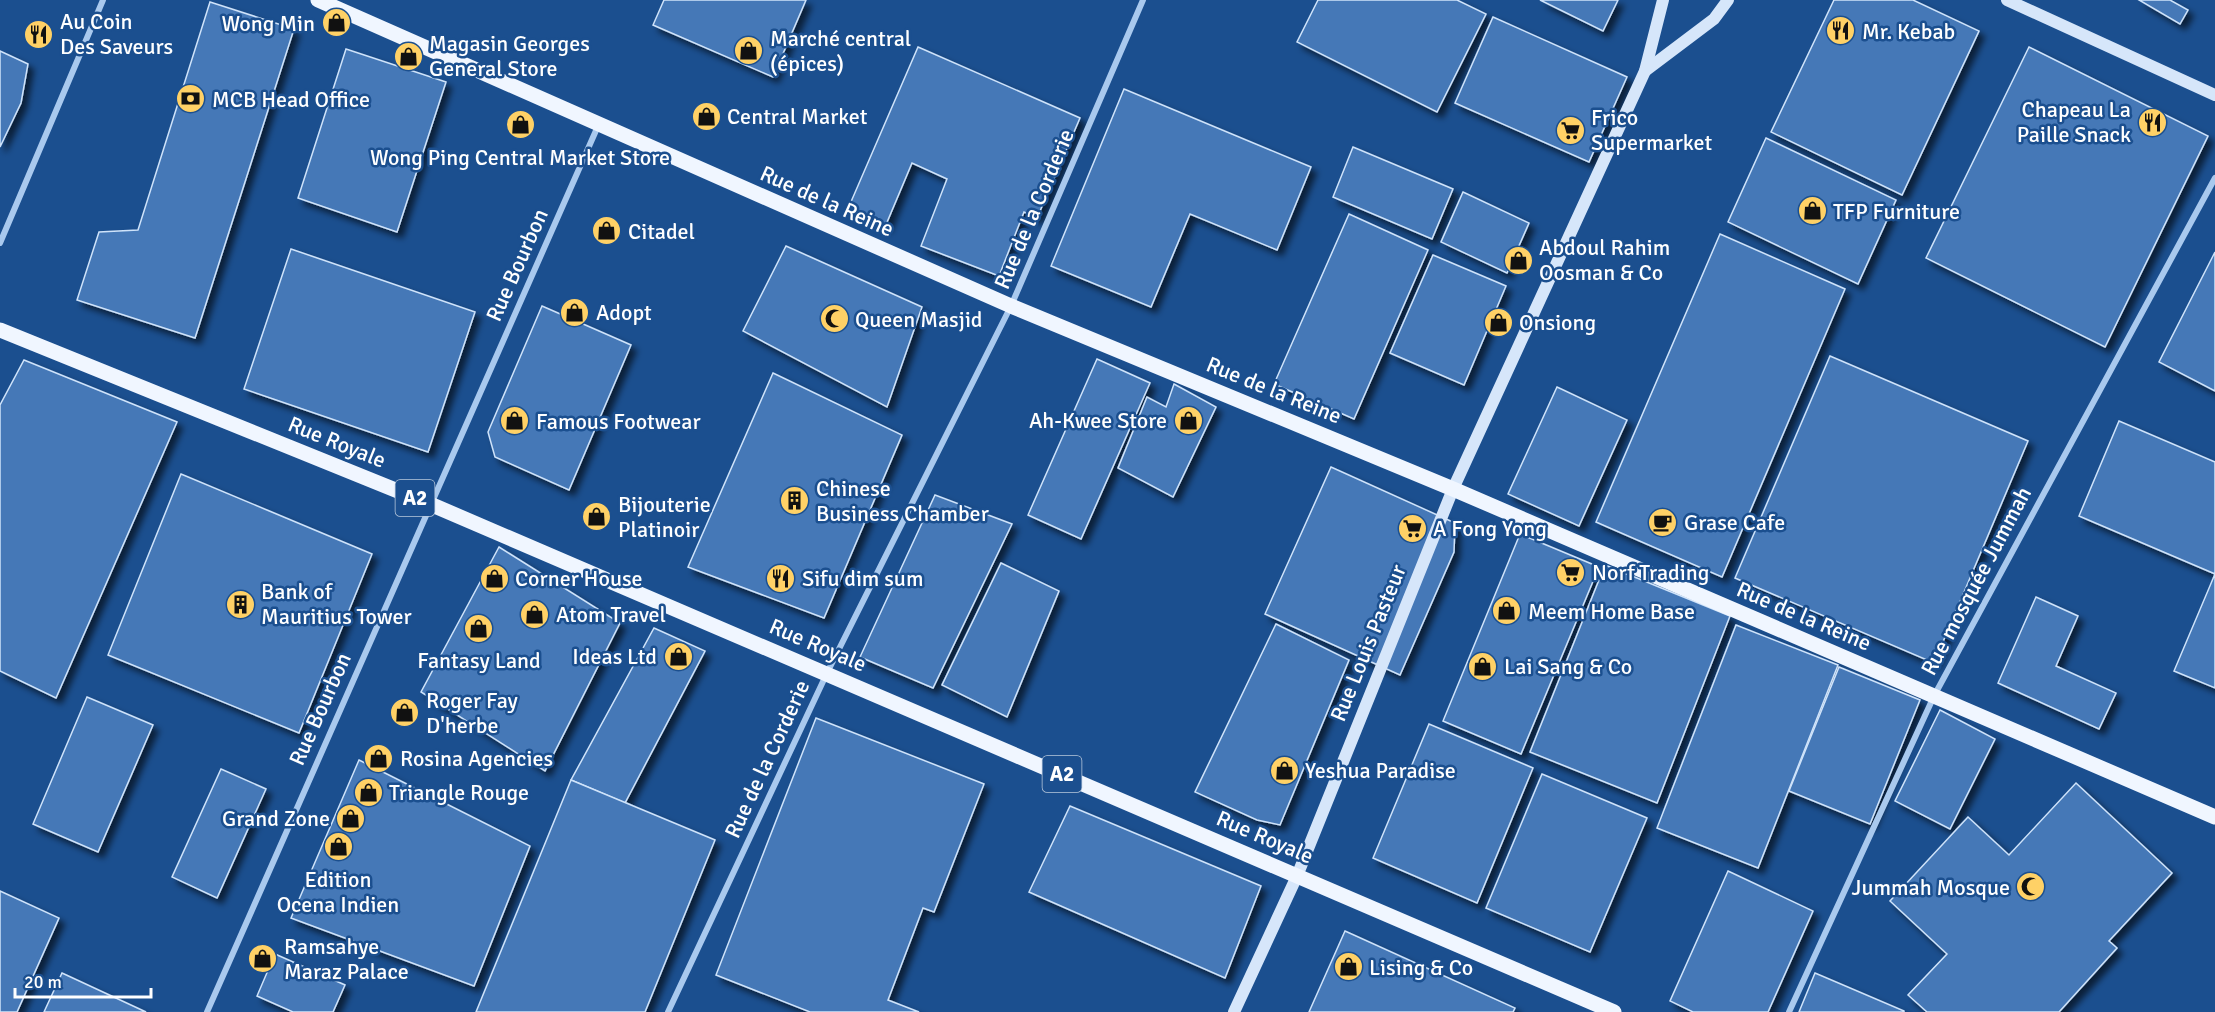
<svg xmlns="http://www.w3.org/2000/svg" width="2215" height="1012" font-family="Signika,sans-serif">
<defs>
<filter id="shadow"><feDropShadow dx="5.5" dy="5.5" stdDeviation="3" flood-color="#0009"/></filter>
</defs>
<rect width="100%" height="100%" fill="#1b4f8f"/>
<!-- building -->
<g fill="#4478b7" stroke="#cfe3fa" stroke-width="1.5" filter="url(#shadow)">
<polygon points="664,0 806,0 773,77 653,25"/>
<polygon points="1318,0 1457,0 1486,14 1437,112 1297,42"/>
<polygon points="1540,0 1618,0 1603,31"/>
<polygon points="1834,0 1913,0 1979,31 1902,195 1771,132"/>
<polygon points="2139,0 2170,0 2188,10 2180,24"/>
<polygon points="210,2 294,29 195,338 77,300 99,232 138,230"/>
<polygon points="1493,17 1627,77 1589,162 1455,103"/>
<polygon points="918,47 1080,118 1037,218 1024,212 999,276 921,246 947,179 912,163 885,227 847,211"/>
<polygon points="2029,47 2208,136 2105,347 1926,258"/>
<polygon points="346,49 446,82 397,232 298,198"/>
<polygon points="0,51 28,64 21,103 0,147"/>
<polygon points="1124,89 1311,167 1277,250 1190,214 1151,307 1051,266"/>
<polygon points="1766,138 1896,200 1858,284 1728,222"/>
<polygon points="1353,147 1453,189 1432,239 1333,197"/>
<polygon points="1463,192 1529,223 1507,273 1441,242"/>
<polygon points="1349,214 1428,250 1354,419 1274,384"/>
<polygon points="1720,234 1845,289 1722,577 1596,522"/>
<polygon points="786,246 922,307 887,407 743,331"/>
<polygon points="291,249 475,312 428,452 244,389"/>
<polygon points="2215,252 2215,391 2159,362"/>
<polygon points="1433,255 1506,286 1464,385 1390,353"/>
<polygon points="542,306 631,345 569,490 495,457 488,432"/>
<polygon points="1830,356 2028,441 1934,663 1735,578"/>
<polygon points="1097,359 1150,383 1081,539 1028,515"/>
<polygon points="24,360 177,422 56,698 0,671 0,405"/>
<polygon points="773,373 902,435 824,618 688,567"/>
<polygon points="1174,384 1216,407 1173,497 1118,468 1147,397 1166,407"/>
<polygon points="1557,387 1627,420 1579,526 1508,494"/>
<polygon points="2119,421 2215,462 2215,688 2174,671 2215,574 2079,516"/>
<polygon points="1331,467 1455,523 1454,552 1400,675 1265,614"/>
<polygon points="181,474 372,554 299,733 108,655"/>
<polygon points="935,495 1012,524 933,688 860,657"/>
<polygon points="1520,534 1599,567 1521,754 1443,721"/>
<polygon points="499,547 620,623 545,771 421,692"/>
<polygon points="1001,563 1059,591 1007,717 942,685"/>
<polygon points="1605,565 1730,616 1657,803 1530,752"/>
<polygon points="2036,597 2078,616 2056,666 2116,693 2099,729 1998,683"/>
<polygon points="1276,624 1349,660 1280,825 1257,820 1195,792"/>
<polygon points="1736,625 1838,665 1758,868 1657,828"/>
<polygon points="654,628 705,651 625,803 571,780"/>
<polygon points="1839,667 1920,700 1870,824 1789,791"/>
<polygon points="87,697 153,725 98,852 33,824"/>
<polygon points="1940,710 1995,739 1950,829 1895,801"/>
<polygon points="816,718 984,784 934,912 923,908 888,1000 919,1012 810,1012 716,975"/>
<polygon points="1429,724 1533,768 1477,903 1373,858"/>
<polygon points="359,760 530,846 474,986 291,918"/>
<polygon points="221,769 266,789 217,898 172,877"/>
<polygon points="1542,774 1647,818 1590,952 1486,908"/>
<polygon points="571,780 715,840 645,1012 476,1012"/>
<polygon points="2076,783 2172,873 2109,941 2117,948 2059,1012 1927,1012 1908,995 1947,954 1890,901 1968,817 2009,855"/>
<polygon points="1070,806 1261,886 1225,978 1029,892"/>
<polygon points="1728,871 1813,911 1768,1012 1693,1012 1670,1001"/>
<polygon points="0,891 59,918 17,1012 0,1012"/>
<polygon points="1345,931 1515,1008 1513,1012 1309,1012"/>
<polygon points="275,954 345,985 333,1012 293,1012 257,996"/>
<polygon points="62,973 146,1012 44,1012"/>
<polygon points="1815,973 1904,1011 1904,1012 1799,1012"/>
</g>
<g fill="none" stroke-linecap="round" stroke-linejoin="round">
<!-- street -->
<g stroke="#a9c9ee" stroke-width="6">
<polyline points="0,243 103,0"/>
<polyline points="207,1012 598,126"/>
<polyline points="668,1012 827,673 1011,306 1143,0"/>
<polyline points="1789,1012 1934,696 2215,178"/>
</g>
<!-- secondary -->
<g stroke="#d6e6fa" stroke-width="12">
<polyline points="2007,0 2215,95"/>
<polyline points="1645,71 1714,19 1728,0"/>
<polyline points="1234,1012 1297,876 1453,489 1645,71 1663,0"/>
</g>
<!-- primary -->
<g stroke="#f0f6ff" stroke-width="15">
<polyline points="318,0 1011,306 1453,489 2215,817"/>
<polyline points="0,330 430,504 1614,1012"/>
</g>
</g>
<!-- icons -->
<defs>
<symbol id="shop-disc" viewBox="-11 -11 22 22"><circle r="9.5" fill="#ffd166" stroke="#1b4f8f"/><path d="M-5-2.5h2.3a2.7 3.5 0 0 1 5.4 0H5L5.5 6h-11ZM-1.5-2.5h3a1.5 2.3 0 0 0-3 0Z" fill="#111"/></symbol>
<symbol id="restaurant-disc" viewBox="-11 -11 22 22"><circle r="9.5" fill="#ffd166" stroke="#1b4f8f"/><path d="M-5-6h1v4h1v-4h1v4h1v-4h1v5L-1.5 .5V6h-2V.5L-5-1ZM5-6V6H3V1.5H1.5Q1.5-4 5-6Z" fill="#111"/></symbol>
<symbol id="bank-disc" viewBox="-11 -11 22 22"><circle r="9.5" fill="#ffd166" stroke="#1b4f8f"/><path d="M-6-4H6V4H-6ZM0-2.3a2.3 2.3 0 1 0 0 4.6a2.3 2.3 0 1 0 0-4.6Z" fill="#111"/></symbol>
<symbol id="supermarket-disc" viewBox="-11 -11 22 22"><circle r="9.5" fill="#ffd166" stroke="#1b4f8f"/><path d="M-6-5.5h2.5l.6 2H6L4.5 2H-2.5L-4.4-4H-6ZM-1.5 3.2a1.3 1.3 0 1 0 .1 0ZM3 3.2a1.3 1.3 0 1 0 .1 0Z" fill="#111"/></symbol>
<symbol id="mosque-disc" viewBox="-11 -11 22 22"><circle r="9.5" fill="#ffd166" stroke="#1b4f8f"/><path d="M3.5-4.9A6 6 0 1 0 3.5 4.9A5 5 0 1 1 3.5-4.9Z" fill="#111"/></symbol>
<symbol id="building-disc" viewBox="-11 -11 22 22"><circle r="9.5" fill="#ffd166" stroke="#1b4f8f"/><path d="M-4-6H4V6H1V3H-1V6H-4ZM-2.5-4.3h1.7v1.8h-1.7ZM.8-4.3h1.7v1.8H.8ZM-2.5-1h1.7V.8h-1.7ZM.8-1h1.7V.8H.8Z" fill="#111"/></symbol>
<symbol id="cafe-disc" viewBox="-11 -11 22 22"><circle r="9.5" fill="#ffd166" stroke="#1b4f8f"/><path d="M-5.5-4.5H6V0H3Q3 3.5 0 3.5H-2.5Q-5.5 3.5-5.5 0ZM3-3.2v2h1.7v-2ZM-6 4.5H4V6H-6Z" fill="#111"/></symbol>
</defs>
<g fill-rule="evenodd">
<use href="#shop-disc" x="320" y="6" width="33" height="33"/>
<use href="#restaurant-disc" x="1824" y="14" width="33" height="33"/>
<use href="#restaurant-disc" x="22" y="18" width="33" height="33"/>
<use href="#shop-disc" x="732" y="34" width="33" height="33"/>
<use href="#shop-disc" x="392" y="40" width="33" height="33"/>
<use href="#bank-disc" x="174" y="82" width="33" height="33"/>
<use href="#shop-disc" x="690" y="100" width="33" height="33"/>
<use href="#restaurant-disc" x="2136" y="106" width="33" height="33"/>
<use href="#shop-disc" x="504" y="108" width="33" height="33"/>
<use href="#supermarket-disc" x="1554" y="114" width="33" height="33"/>
<use href="#shop-disc" x="1796" y="194" width="33" height="33"/>
<use href="#shop-disc" x="590" y="214" width="33" height="33"/>
<use href="#shop-disc" x="1502" y="244" width="33" height="33"/>
<use href="#shop-disc" x="558" y="296" width="33" height="33"/>
<use href="#mosque-disc" x="818" y="302" width="33" height="33"/>
<use href="#shop-disc" x="1482" y="306" width="33" height="33"/>
<use href="#shop-disc" x="1172" y="404" width="33" height="33"/>
<use href="#shop-disc" x="498" y="404" width="33" height="33"/>
<use href="#building-disc" x="778" y="484" width="33" height="33"/>
<use href="#shop-disc" x="580" y="500" width="33" height="33"/>
<use href="#cafe-disc" x="1646" y="506" width="33" height="33"/>
<use href="#supermarket-disc" x="1396" y="512" width="33" height="33"/>
<use href="#supermarket-disc" x="1554" y="556" width="33" height="33"/>
<use href="#shop-disc" x="478" y="562" width="33" height="33"/>
<use href="#restaurant-disc" x="764" y="562" width="33" height="33"/>
<use href="#building-disc" x="224" y="588" width="33" height="33"/>
<use href="#shop-disc" x="1490" y="594" width="33" height="33"/>
<use href="#shop-disc" x="518" y="598" width="33" height="33"/>
<use href="#shop-disc" x="462" y="612" width="33" height="33"/>
<use href="#shop-disc" x="662" y="640" width="33" height="33"/>
<use href="#shop-disc" x="1466" y="650" width="33" height="33"/>
<use href="#shop-disc" x="388" y="696" width="33" height="33"/>
<use href="#shop-disc" x="362" y="742" width="33" height="33"/>
<use href="#shop-disc" x="1268" y="754" width="33" height="33"/>
<use href="#shop-disc" x="352" y="776" width="33" height="33"/>
<use href="#shop-disc" x="334" y="802" width="33" height="33"/>
<use href="#shop-disc" x="322" y="830" width="33" height="33"/>
<use href="#mosque-disc" x="2014" y="870" width="33" height="33"/>
<use href="#shop-disc" x="246" y="942" width="33" height="33"/>
<use href="#shop-disc" x="1332" y="950" width="33" height="33"/>
</g>
<g text-anchor="middle" dominant-baseline="central" stroke-width="5" stroke-linejoin="round" paint-order="stroke">
<!-- shield labels -->
<g fill="#1b4f8f" stroke="#bbcadd" stroke-width="1.5">
<rect x="395.5" y="480" width="39" height="36" rx="4.5"/>
<rect x="1042.5" y="756" width="39" height="36" rx="4.5"/>
</g>
<g font-size="21" font-weight="bold" fill="#fff">
<text x="415" y="498">A2</text>
<text x="1062" y="774">A2</text>
</g>
<!-- poi labels -->
<g font-size="22" fill="#fff" stroke="#1b4f8f" text-anchor="start">
<text x="60" y="21">Au Coin<tspan x="60" dy="25">Des Saveurs</tspan></text>
<text x="315" y="23" text-anchor="end">Wong Min</text>
<text x="1862" y="31">Mr. Kebab</text>
<text x="770" y="38">Marché central<tspan x="770" dy="25">(épices)</tspan></text>
<text x="429" y="43">Magasin Georges<tspan x="429" dy="25">General Store</tspan></text>
<text x="212" y="99">MCB Head Office</text>
<text x="2131" y="109" text-anchor="end">Chapeau La<tspan x="2131" dy="25">Paille Snack</tspan></text>
<text x="727" y="116">Central Market</text>
<text x="1591" y="117">Frico<tspan x="1591" dy="25">Supermarket</tspan></text>
<text x="520" y="157" text-anchor="middle">Wong Ping Central Market Store</text>
<text x="1833" y="211">TFP Furniture</text>
<text x="628" y="231">Citadel</text>
<text x="1539" y="247">Abdoul Rahim<tspan x="1539" dy="25">Oosman &amp; Co</tspan></text>
<text x="596" y="312">Adopt</text>
<text x="855" y="319">Queen Masjid</text>
<text x="1519" y="322">Onsiong</text>
<text x="1167" y="420" text-anchor="end">Ah-Kwee Store</text>
<text x="536" y="421">Famous Footwear</text>
<text x="816" y="488">Chinese<tspan x="816" dy="25">Business Chamber</tspan></text>
<text x="618" y="504">Bijouterie<tspan x="618" dy="25">Platinoir</tspan></text>
<text x="1684" y="522">Grase Cafe</text>
<text x="1433" y="528">A Fong Yong</text>
<text x="1592" y="572">Norf Trading</text>
<text x="515" y="578">Corner House</text>
<text x="802" y="578">Sifu dim sum</text>
<text x="261" y="591">Bank of<tspan x="261" dy="25">Mauritius Tower</tspan></text>
<text x="1528" y="611">Meem Home Base</text>
<text x="556" y="614">Atom Travel</text>
<text x="657" y="656" text-anchor="end">Ideas Ltd</text>
<text x="479" y="660" text-anchor="middle">Fantasy Land</text>
<text x="1504" y="666">Lai Sang &amp; Co</text>
<text x="426" y="700">Roger Fay<tspan x="426" dy="25">D'herbe</tspan></text>
<text x="400" y="758">Rosina Agencies</text>
<text x="1305" y="770">Yeshua Paradise</text>
<text x="389" y="792">Triangle Rouge</text>
<text x="330" y="818" text-anchor="end">Grand Zone</text>
<text x="338" y="879" text-anchor="middle">Edition<tspan x="338" dy="25">Ocena Indien</tspan></text>
<text x="2010" y="887" text-anchor="end">Jummah Mosque</text>
<text x="284" y="946">Ramsahye<tspan x="284" dy="25">Maraz Palace</tspan></text>
<text x="1369" y="967">Lising &amp; Co</text>
</g>
<!-- street labels -->
<g font-size="22" fill="#fff" stroke="#1b4f8f">
<text transform="translate(827 201) rotate(24)">Rue de la Reine</text>
<text transform="translate(1034 209) rotate(-67)">Rue de la Corderie</text>
<text transform="translate(517 265) rotate(-66)">Rue Bourbon</text>
<text transform="translate(1274 390) rotate(22)">Rue de la Reine</text>
<text transform="translate(337 442) rotate(22)">Rue Royale</text>
<text transform="translate(1976 581) rotate(-62)">Rue mosquée Jummah</text>
<text transform="translate(1804 616) rotate(23)">Rue de la Reine</text>
<text transform="translate(1368 643) rotate(-68)">Rue Louis Pasteur</text>
<text transform="translate(818 645) rotate(23)">Rue Royale</text>
<text transform="translate(320 709) rotate(-66)">Rue Bourbon</text>
<text transform="translate(767 759) rotate(-65)">Rue de la Corderie</text>
<text transform="translate(1265 837) rotate(23)">Rue Royale</text>
</g>
</g>
<!-- scale -->
<path d="M15 988v9h136v-9" fill="none" stroke="#ffffff" stroke-width="3"/>
<text x="24" y="988" font-size="18" fill="#ffffff" stroke="#1b4f8f" stroke-width="4.5" paint-order="stroke">20 m</text>
</svg>
